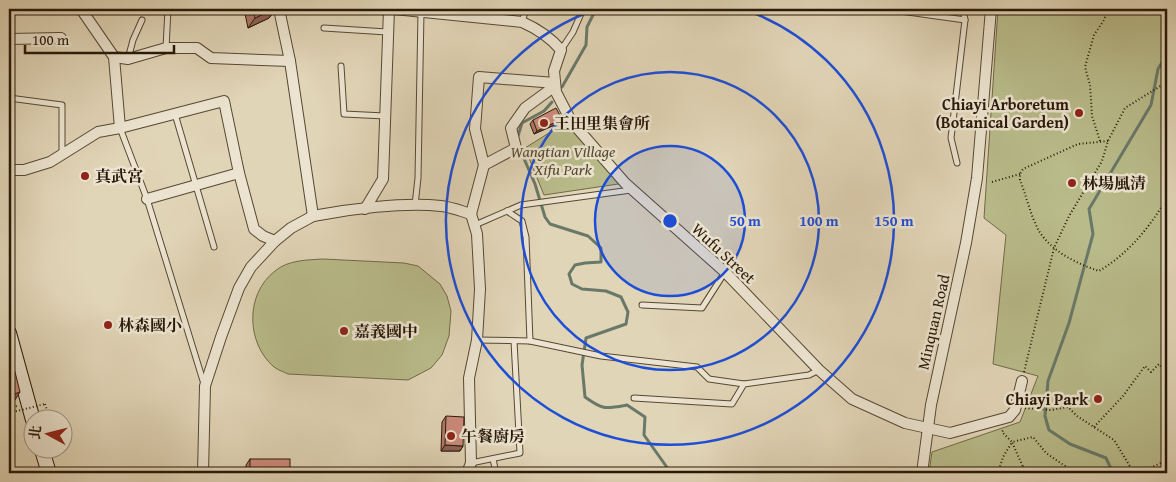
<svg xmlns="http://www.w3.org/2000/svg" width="1176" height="482" font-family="'Gentium Book Plus','Noto Serif TC',serif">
<rect width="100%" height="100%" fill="#e1d5b7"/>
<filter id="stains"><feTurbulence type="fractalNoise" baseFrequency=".004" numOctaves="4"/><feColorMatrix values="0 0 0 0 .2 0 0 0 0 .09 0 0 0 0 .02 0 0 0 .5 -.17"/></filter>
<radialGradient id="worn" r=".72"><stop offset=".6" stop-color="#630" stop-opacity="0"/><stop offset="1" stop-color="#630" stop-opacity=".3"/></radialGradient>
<!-- green -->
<g fill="#b9bb8a" stroke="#706a49">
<polygon points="998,9 1167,9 1167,473 929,473 932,452 1020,422 1038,376 993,364 1006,235 984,218"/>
<polygon points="571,121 625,183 544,195 525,148 560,126"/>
<path d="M323 259 404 263 418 266 440 284 447 296 451 311 449 336 442 355 431 368 408 380 288 374C284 372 278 370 274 367 246 343 245 294 275 271 288 260 307 260 323 259Z"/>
</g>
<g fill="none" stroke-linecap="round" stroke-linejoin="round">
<!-- stream -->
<g stroke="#697969" stroke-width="3">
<polyline points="562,87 586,45 587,27 596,9"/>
<polyline points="517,139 522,123 544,111 552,102"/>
<path d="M519 147 535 184 545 217 550 224 588 236 601 248V262L585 263 575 265 569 274 572 284 582 289 606 291 621 297 628 312 626 324 586 338 582 365 585 397C603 410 605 409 627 405L645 417 644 435 671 473"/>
<polyline points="1113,473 1106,458 1070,444 1049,430 1045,416 1048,381 1069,323 1093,234 1089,209 1151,105 1158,69 1167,54"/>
</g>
<defs>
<g id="service">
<polyline points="886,9 965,20"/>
<polyline points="496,21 497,9"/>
<polyline points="522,22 526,9"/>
<polyline points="324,28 387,32"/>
<polyline points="166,48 168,9"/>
<polyline points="561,50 573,32 583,9"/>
<polyline points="128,59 133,40 142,20"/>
<polyline points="341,66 344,114 385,116"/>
<polyline points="9,98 62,105 62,154"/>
<polyline points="175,114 214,247"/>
<polyline points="120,128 147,199 204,384"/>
<polyline points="957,163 951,138 965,20 963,9"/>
<polyline points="415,205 418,178 421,12"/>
<polyline points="507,211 522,221 526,237 530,341"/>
<polyline points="475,225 521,205 631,190"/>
<polyline points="642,305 702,308 725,272"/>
<polyline points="477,340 530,341 601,356 697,367 709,379 744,384"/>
<polyline points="634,398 732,404 744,384 809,375 819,370"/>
<polyline points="493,459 496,473"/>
<polyline points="471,463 520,453 514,341"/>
</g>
<g id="minor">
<polyline points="81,9 114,57 120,128"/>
<path d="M279 9 290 61 313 216C349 209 403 202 441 206 451 207 461 211 471 214L477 234 480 289 477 340 469 378 471 463 467 473"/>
<path d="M394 9 522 22C538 29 550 37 561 50L554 71 556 92 571 121 625 183 725 272 819 370 852 399 905 423 950 433 1009 417 1015 410 1022 381"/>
<polyline points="9,39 61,38"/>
<polyline points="114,57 128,59 166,48 197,48 211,58 290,61"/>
<polyline points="484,165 475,129 479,77 555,83"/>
<polyline points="9,170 24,170 50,162 98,132 120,128 224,101 239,173 254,229 263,236 275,241"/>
<polyline points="147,199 239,173"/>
<polyline points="365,209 383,179 389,9"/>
<polyline points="471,214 484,165 516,148 511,128 525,108 555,86"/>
<polyline points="203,473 205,386 221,337 239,288 251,267 275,241 291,228 313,216"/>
<polyline points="922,473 931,405 966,243 977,178 991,9"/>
</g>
<g id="secondary">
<polyline points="9,333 33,420"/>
<polyline points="42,450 49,473"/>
</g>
</defs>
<!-- service casing -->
<use href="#service" stroke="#564834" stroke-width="7"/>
<!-- minor casing -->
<use href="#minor" stroke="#564834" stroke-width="12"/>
<!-- secondary casing -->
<use href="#secondary" stroke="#281908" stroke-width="16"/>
<!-- path -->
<g stroke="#281908" stroke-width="2" stroke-dasharray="1 2.5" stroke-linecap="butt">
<polyline points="1100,141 1092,116 1090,85 1085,67 1094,35 1104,20 1108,9"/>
<path d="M1108 141 1078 144 1023 169 1020 174V180C1026 195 1031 217 1039 231 1051 251 1077 264 1099 271 1128 254 1150 227 1167 198"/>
<polyline points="992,182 1020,174"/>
<polyline points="1024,372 1054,248 1069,216 1102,161 1108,141 1125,108 1167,82"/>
<polyline points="45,404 50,420"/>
<polyline points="9,408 17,406"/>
<polyline points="1025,408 1051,410 1068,407 1077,416 1114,440 1134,473"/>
<polyline points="1094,427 1123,396 1145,366 1151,372 1159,364 1167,374"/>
<polyline points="1023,467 1035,473"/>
<polyline points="1144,471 1167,460"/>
<polyline points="998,473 1003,457 1012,442 1002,432 1004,429"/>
<polyline points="1023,473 1023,467 1012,442 1033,437 1046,453 1065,466 1068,473"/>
<polyline points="1140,473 1144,471 1147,473"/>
</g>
<!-- service -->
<use href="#service" stroke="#ece4d0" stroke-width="5"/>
<!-- minor -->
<use href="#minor" stroke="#ece4d0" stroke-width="10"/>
<!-- secondary -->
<use href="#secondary" stroke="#ece4d0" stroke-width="14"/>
<!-- path-bridge -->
<polyline stroke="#281908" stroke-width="2" stroke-dasharray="1 2.5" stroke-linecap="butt" points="9,413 45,404"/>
</g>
<!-- wall -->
<g fill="#b0776b" stroke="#281908">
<polygon points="244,9 276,9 269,18 248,28"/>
<polygon points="533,120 559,123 534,134 530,124"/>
<polygon points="446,416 463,446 460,451 441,451 442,422"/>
<polygon points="250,459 290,473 246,473 246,465"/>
</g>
<!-- shaded-wall -->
<g fill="#906157" stroke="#281908">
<polygon points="274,9 276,9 269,18 248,28 255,18"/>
<polygon points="562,119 559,123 534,134 537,131"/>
<polygon points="20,392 15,400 9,402 9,396"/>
<polygon points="445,445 463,446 460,451 441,451"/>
</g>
<!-- building -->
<g fill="#cd8a7c" stroke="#281908">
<polygon points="253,9 274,9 255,18"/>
<polygon points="556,108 562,119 537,131 533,120"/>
<polygon points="9,166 11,174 9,174"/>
<polygon points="9,348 20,392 9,396"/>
<polygon points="446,416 464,417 463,446 445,445"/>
<rect x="250" y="459" width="40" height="14"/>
</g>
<!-- distance rings -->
<circle cx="670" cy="221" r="75" fill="#1d4ed8" fill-opacity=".12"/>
<g fill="none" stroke="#1d4ed8" stroke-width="2.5">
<circle cx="670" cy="221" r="75"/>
<circle cx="670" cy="221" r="149"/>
<path d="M743 9A224 224 0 1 1 597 9"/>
</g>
<!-- markers -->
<g fill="#8f2418" stroke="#ece4d0" stroke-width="2">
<circle cx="1079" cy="113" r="5"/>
<circle cx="544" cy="123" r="5"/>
<circle cx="85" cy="176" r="5"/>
<circle cx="1072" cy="183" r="5"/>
<circle cx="108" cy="325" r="5"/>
<circle cx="344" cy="331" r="5"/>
<circle cx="1098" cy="399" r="5"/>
<circle cx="451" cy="436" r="5"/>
</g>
<g text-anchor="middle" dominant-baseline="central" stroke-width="5" stroke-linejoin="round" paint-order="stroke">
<!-- poi labels -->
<g font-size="16" font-weight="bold" fill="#281908" stroke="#ece4d0" text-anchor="start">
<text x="1069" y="104" text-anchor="end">Chiayi Arboretum<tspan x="1069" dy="18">(Botanical Garden)</tspan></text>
<text x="554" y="123">王田里集會所</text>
<text x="95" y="176">真武宮</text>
<text x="1082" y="183">林場風清</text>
<text x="118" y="325">林森國小</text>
<text x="354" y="331">嘉義國中</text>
<text x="1088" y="399" text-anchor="end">Chiayi Park</text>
<text x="461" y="436">午餐廚房</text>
</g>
<!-- park labels -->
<g font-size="16" font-style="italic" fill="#544a2f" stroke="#ece4d0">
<text x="563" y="151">Wangtian Village<tspan x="563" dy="18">Xifu Park</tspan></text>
</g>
<!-- street labels -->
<g font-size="16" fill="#281908" stroke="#ece4d0">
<text transform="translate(724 253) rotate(43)">Wufu Street</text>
<text transform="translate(933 322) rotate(-77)">Minquan Road</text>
</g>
</g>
<circle cx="670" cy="221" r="8" fill="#1d4ed8" stroke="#ece4d0" stroke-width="2.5"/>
<g font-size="15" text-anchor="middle" font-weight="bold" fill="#1d4ed8" stroke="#ece4d0" stroke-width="5" stroke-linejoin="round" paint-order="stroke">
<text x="745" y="226">50 m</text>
<text x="819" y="226">100 m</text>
<text x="894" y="226">150 m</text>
</g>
<!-- margin -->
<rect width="1176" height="482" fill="none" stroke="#e1d5b7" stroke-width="30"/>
<rect x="10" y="10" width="1156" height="462" fill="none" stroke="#281908" stroke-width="2.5"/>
<rect x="15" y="15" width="1146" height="452" fill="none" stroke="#281908"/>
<!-- north arrow -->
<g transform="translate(48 434) rotate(277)"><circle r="24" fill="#ece4d0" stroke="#9e9380"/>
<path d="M0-4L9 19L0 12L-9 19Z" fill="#8f2418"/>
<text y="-8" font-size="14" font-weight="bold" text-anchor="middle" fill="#281908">北</text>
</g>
<!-- scale -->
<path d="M25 45v8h149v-8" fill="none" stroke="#281908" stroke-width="2.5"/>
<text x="32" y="45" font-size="15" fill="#281908" stroke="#ece4d0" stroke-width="4" paint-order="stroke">100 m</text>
<rect width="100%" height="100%" filter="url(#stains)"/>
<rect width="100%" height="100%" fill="url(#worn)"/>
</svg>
